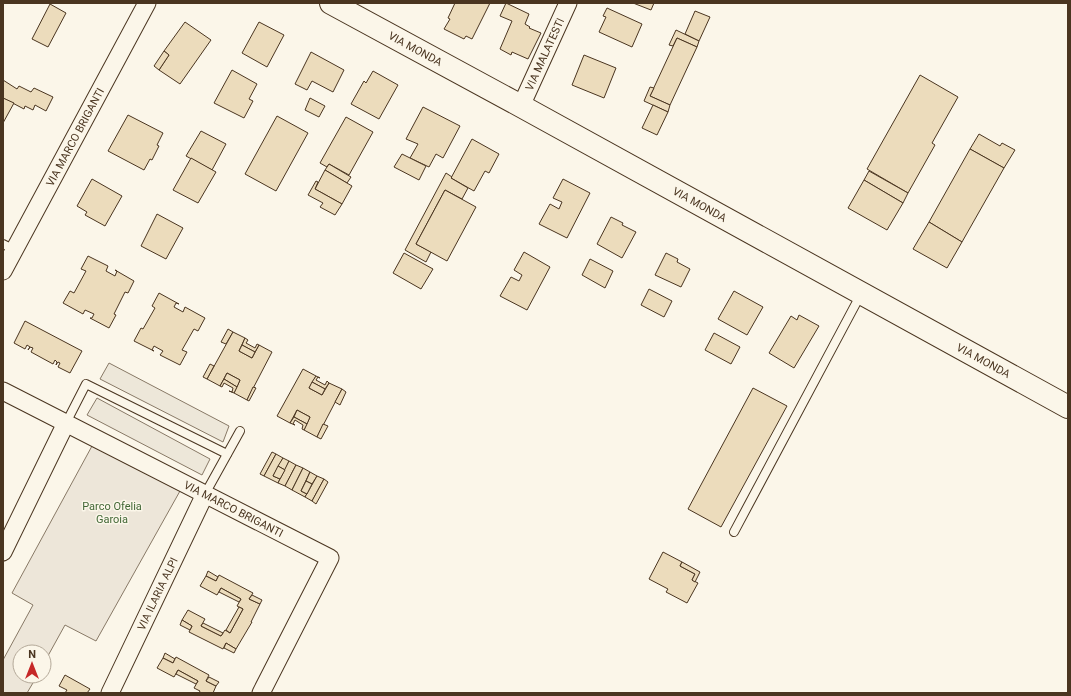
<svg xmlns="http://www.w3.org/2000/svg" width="1071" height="696" font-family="Roboto,sans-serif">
<rect width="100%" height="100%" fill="#fbf6e9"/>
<!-- green -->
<polygon fill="#ede6d9" stroke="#887966" points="92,446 180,491 96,641 65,625 44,663 44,652 20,652 20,676 37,676 27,693 3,693 3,660 33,605 12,593"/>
<!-- parking -->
<g fill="#ede7d9" stroke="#887966">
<polygon points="109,363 229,426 223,442 100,379"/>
<polygon points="97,398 210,459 202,475 87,415"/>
</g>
<!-- building -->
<g fill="#ecdcbc" stroke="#4a3520">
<polygon points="455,3 490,3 472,39 466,36 464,39 444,29 450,19 448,18"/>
<polygon points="506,3 529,14 525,24 530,27 529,28 541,33 528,59 512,52 511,55 500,49 512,21 500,16"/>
<polygon points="633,3 654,3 651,10"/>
<polygon points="50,4 66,13 48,47 32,39"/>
<polygon points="607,8 642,24 632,47 599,32 606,17 603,16"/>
<polygon points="695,11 710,17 699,41 685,34"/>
<polygon points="185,22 211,40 180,84 159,70 169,55 164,51"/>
<polygon points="259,22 284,35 267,67 242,53"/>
<polygon points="676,30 699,41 697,47 677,38 673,46 669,45"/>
<polygon points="677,38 697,47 670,105 650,96"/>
<polygon points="164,51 169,55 159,70 154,66"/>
<polygon points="311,52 344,70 333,92 312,81 307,90 295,84"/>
<polygon points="584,55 616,68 604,98 572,85"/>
<polygon points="232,70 257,84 249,99 253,101 244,118 214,103"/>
<polygon points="373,71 398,85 379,119 351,104 364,81 366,83"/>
<polygon points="920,75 958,97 932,143 935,145 908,193 867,169"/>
<polygon points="3,80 17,89 19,86 31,92 34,88 53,97 46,111 35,105 33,110 25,106 24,109 3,98"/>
<polygon points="650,87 654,88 650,96 670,105 668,112 644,101"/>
<polygon points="3,98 14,103 3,123"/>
<polygon points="310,98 325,106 319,117 305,110"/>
<polygon points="653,105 668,112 657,135 642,128"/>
<polygon points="423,107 460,126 443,158 436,154 429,167 410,158 418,144 406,139"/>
<polygon points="128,115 163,133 157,145 159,146 152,160 150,159 144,170 108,151"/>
<polygon points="277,116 308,133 276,191 245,174"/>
<polygon points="346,117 373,132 349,175 329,164 327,167 320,163"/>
<polygon points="201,131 226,144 212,170 186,156"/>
<polygon points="979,134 1000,146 1002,143 1015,150 1004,168 970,149"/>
<polygon points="472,139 499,154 489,173 485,171 474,191 451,178"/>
<polygon points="970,149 1004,168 962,242 929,222"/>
<polygon points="402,154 426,166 419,180 394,167"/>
<polygon points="191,158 216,172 198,203 173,190"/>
<polygon points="329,164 351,177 347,183 325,170"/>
<polygon points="325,170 352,186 342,204 315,189"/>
<polygon points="869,171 908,193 903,203 864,180"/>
<polygon points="446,173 452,177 451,178 468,188 462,199 445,190 416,244 431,252 426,262 405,250"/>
<polygon points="92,179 122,196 105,226 85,215 87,212 77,206"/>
<polygon points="563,179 590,193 567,238 539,224 550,204 559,209 562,202 553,198"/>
<polygon points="864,180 903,203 887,230 848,208"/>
<polygon points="316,181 318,182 315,189 342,204 335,215 320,207 323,203 308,195"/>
<polygon points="445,190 476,207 447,261 416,244"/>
<polygon points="157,214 183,228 166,259 141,246"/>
<polygon points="611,217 623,223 622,225 636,232 622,258 597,244"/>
<polygon points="929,222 962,242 947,268 913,249"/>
<polygon points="524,252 550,267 527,310 500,296 511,277 519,281 522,275 514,270"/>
<polygon points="404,253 433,269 421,289 393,273"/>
<polygon points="666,253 678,259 677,262 690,269 681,287 655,275"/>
<polygon points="88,256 108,266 106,271 115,276 117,271 115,270 134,281 128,293 125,292 114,314 116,315 109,328 90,318 92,318 94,314 85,310 83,314 63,303 70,291 74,293 86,271 81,269"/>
<polygon points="590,259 613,271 605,288 582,275"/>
<polygon points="649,289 672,301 664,317 641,305"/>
<polygon points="734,291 763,307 747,335 718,319"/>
<polygon points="159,293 179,304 176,303 174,307 183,312 185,307 205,318 198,331 194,329 182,350 187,352 180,365 160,355 163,351 154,346 152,350 154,351 134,341 141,328 143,329 155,308 152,306"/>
<polygon points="799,315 819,326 794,368 769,353 791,316 797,320"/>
<polygon points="25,321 82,351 70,373 58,367 60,363 58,362 56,365 57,362 55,360 53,364 31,352 33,348 30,347 28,350 30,347 27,345 25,349 14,343"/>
<polygon points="228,329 233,332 226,344 221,342"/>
<polygon points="233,332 245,338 239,351 252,358 259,345 272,352 247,400 234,393 240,380 227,373 220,386 207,379"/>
<polygon points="714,333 740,347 731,364 705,350"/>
<polygon points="245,338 248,340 246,343 255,348 257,344 259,345 255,352 242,345"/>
<polygon points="242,345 255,352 252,358 239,351"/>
<polygon points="210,364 214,366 207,379 203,377"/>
<polygon points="303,369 316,376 309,388 322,395 329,383 342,389 317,437 304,430 310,417 297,410 290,423 277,416"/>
<polygon points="227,373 240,380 237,387 224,379"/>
<polygon points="316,376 320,378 318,377 316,380 325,385 327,381 329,383 325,389 312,382"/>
<polygon points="224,379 237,387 234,393 229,391 232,392 233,388 224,383 222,387 220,386"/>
<polygon points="312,382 325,389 322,395 309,388"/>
<polygon points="253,387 256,388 249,401 247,400"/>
<polygon points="753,388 787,406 721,527 688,509"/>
<polygon points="342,389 346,392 340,405 335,402"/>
<polygon points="297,410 310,417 307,424 294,417"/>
<polygon points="294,417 307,424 304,430 302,429 303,425 295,420 293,424 295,425 290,423"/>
<polygon points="323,424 328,426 321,439 317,437"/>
<polygon points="272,452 276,454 264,476 260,474"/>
<polygon points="276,454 283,458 273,476 280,479 278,483 264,476"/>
<polygon points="283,458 289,461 285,470 278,466"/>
<polygon points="289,461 296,465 285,486 278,483"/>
<polygon points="296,465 303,468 292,490 285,486"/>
<polygon points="278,466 285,470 280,479 273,476"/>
<polygon points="303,468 310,472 301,491 307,494 305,497 292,490"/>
<polygon points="310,472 317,476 312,484 306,481"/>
<polygon points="317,476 324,479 312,501 305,497"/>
<polygon points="324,479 328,482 316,504 312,501"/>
<polygon points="306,481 312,484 307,494 301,491"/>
<polygon points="663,552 682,562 680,566 695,574 692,580 698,583 687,603 666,592 668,589 649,579"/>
<polygon points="682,562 700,572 695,582 692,580 695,574 680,566"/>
<polygon points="208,571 218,577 216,581 206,576"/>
<polygon points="219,575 253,593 249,599 260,604 251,622 252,622 236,649 226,643 223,649 189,632 192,626 182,620 188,610 205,619 201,626 221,636 225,630 230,633 243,609 237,606 241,599 221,588 217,595 200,586 206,576 216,581"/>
<polygon points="221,588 241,599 239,602 219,592"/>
<polygon points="252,595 262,600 260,604 249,599"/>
<polygon points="239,607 243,609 230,633 226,630"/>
<polygon points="182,620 192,626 190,630 180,625"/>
<polygon points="203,623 223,633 221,636 201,626"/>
<polygon points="226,643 236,649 234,653 224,648"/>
<polygon points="165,653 175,659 173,663 163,658"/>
<polygon points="176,657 209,675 206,681 216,686 213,693 199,693 200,691 194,688 198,681 178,670 174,677 157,668 163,658 173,663"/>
<polygon points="178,670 198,681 196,684 176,674"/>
<polygon points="65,675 90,689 87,693 65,693 67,690 59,686"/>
<polygon points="209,677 219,682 216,686 206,681"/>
</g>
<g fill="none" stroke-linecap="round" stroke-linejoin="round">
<defs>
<g id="lane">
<polyline points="3,244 15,250"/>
<polyline points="66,423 86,384 227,454"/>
<polyline points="205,494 240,431"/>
<polyline points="734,532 861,294"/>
</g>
<g id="street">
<path id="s1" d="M521 106 568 3"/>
<path id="s2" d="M3 271 147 3"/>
<path id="s3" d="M3 391 330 558 261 693"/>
<polyline points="3,552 66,423"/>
<path id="s4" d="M110 693 205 494"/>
</g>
<g id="secondary">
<path id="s5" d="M331 3 521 106 1068 407"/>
</g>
</defs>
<!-- lane casing -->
<use href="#lane" stroke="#4a3520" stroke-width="10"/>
<!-- street casing -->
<use href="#street" stroke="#4a3520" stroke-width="19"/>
<!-- secondary casing -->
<use href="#secondary" stroke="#4a3520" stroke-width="24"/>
<!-- lane -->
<use href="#lane" stroke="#fbf6e9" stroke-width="8"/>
<!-- street -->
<use href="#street" stroke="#fbf6e9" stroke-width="17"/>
<!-- secondary -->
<use href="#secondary" stroke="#fbf6e9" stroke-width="22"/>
</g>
<g text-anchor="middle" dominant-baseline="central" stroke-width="3" stroke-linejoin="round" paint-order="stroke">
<!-- street labels -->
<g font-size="11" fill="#4a3520" stroke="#fbf6e9">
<text stroke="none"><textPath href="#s5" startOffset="96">VIA MONDA</textPath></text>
<text stroke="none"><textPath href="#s1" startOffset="57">VIA MALATESTI</textPath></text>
<text stroke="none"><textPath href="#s2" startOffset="152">VIA MARCO BRIGANTI</textPath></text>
<text stroke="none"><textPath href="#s5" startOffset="420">VIA MONDA</textPath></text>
<text stroke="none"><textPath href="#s5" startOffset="744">VIA MONDA</textPath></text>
<text stroke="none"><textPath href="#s3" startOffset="259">VIA MARCO BRIGANTI</textPath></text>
<text stroke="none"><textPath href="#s4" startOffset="110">VIA ILARIA ALPI</textPath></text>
</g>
<!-- park labels -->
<g font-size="11" fill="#436837" stroke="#fbf6e9">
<text x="112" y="506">Parco Ofelia<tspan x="112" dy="13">Garoia</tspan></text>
</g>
</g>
<!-- border -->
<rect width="1071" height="696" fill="none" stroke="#4a3520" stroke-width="8"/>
<!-- north arrow -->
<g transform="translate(32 664)"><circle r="19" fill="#fbf6e9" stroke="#b4a999"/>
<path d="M0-3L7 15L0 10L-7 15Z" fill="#c62828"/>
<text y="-6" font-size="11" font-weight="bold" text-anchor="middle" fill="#4a3520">N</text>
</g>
</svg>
